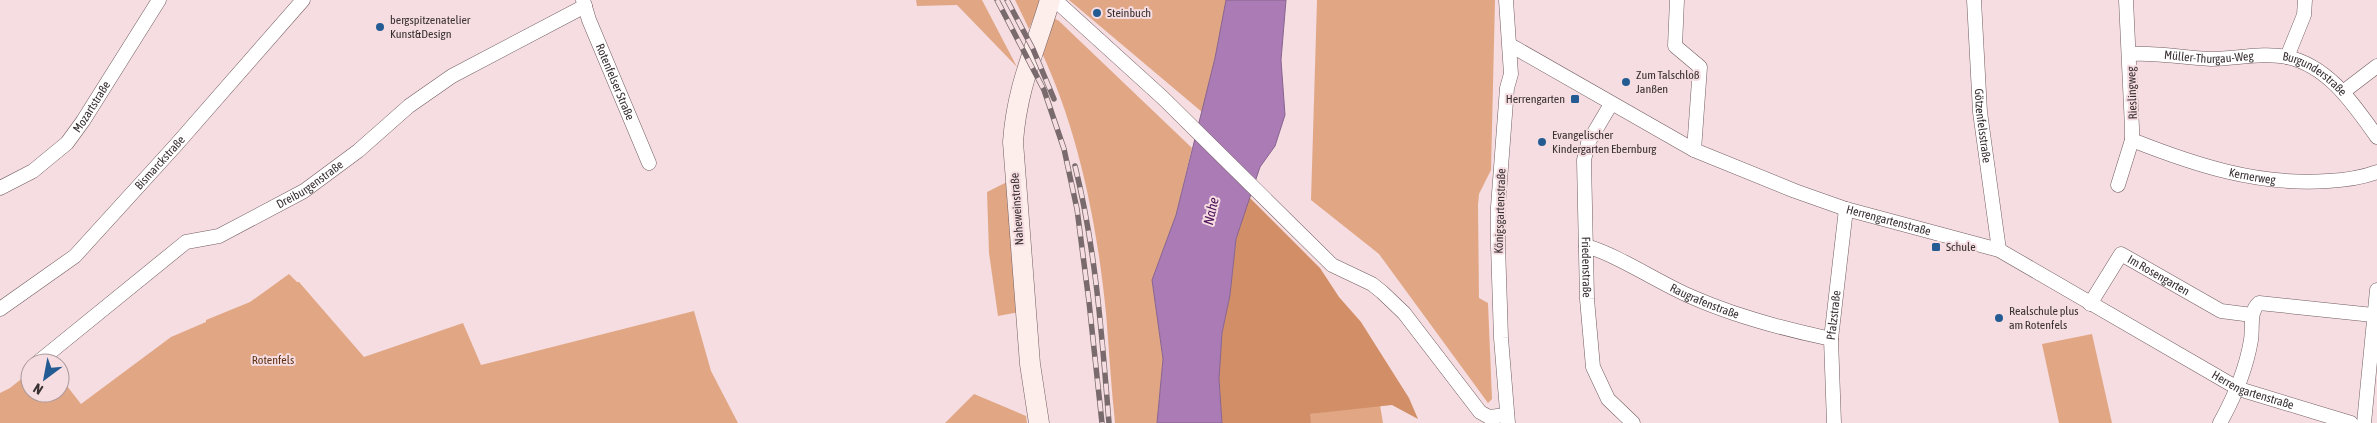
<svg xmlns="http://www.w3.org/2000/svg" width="2377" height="423" font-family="'Asap Condensed',sans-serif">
<rect width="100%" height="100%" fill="#f5dde1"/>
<!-- green -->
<g fill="#e1a785">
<polygon points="916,0 982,0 1017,67 957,5 917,6"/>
<polygon points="1015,0 1041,0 1029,29"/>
<polygon points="1069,0 1226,0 1215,58 1202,112"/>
<polygon points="1317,0 1495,0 1491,170 1479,194 1478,205 1479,298 1488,303 1492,399 1488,403 1379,254 1311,200"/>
<path d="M1052 17 1059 21 1192 148 1176 215 1152 280 1163 359 1157 423H1115C1111 386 1109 349 1106 313 1097 224 1079 132 1041 51Z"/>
<polygon points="1007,182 1020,312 998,316 989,253 987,192"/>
<polygon points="289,274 297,282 299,282 364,357 463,323 481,365 694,311 711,371 738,423 0,423 0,393 10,388 30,372 30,393 60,393 60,377 81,404 171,337 206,322 206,320 250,302"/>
<polygon points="2092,334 2112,423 2059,423 2042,344"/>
<polygon points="974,394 1026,416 1027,423 945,423"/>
<polygon points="1380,405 1383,423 1311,423 1309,414"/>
</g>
<!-- forest -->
<polygon fill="#d28f67" points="1249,197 1320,268 1339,297 1361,322 1409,398 1418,419 1392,405 1310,414 1311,423 1222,423 1219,379 1222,333 1230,295 1236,239"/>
<!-- water -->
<polygon fill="#aa7bb5" stroke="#88648e" points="1226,0 1286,0 1281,60 1285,115 1275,146 1260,167 1236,239 1230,295 1222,333 1219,379 1222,423 1157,423 1163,359 1152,280 1176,215 1215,58"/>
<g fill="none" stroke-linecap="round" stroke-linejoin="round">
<defs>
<g id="minor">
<path id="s1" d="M583 0 589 20 649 163"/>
<polyline points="1055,0 1163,98 1332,265 1372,284 1382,292 1404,313 1480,412 1489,417 1507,415"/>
<polyline points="1506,0 1511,74 1507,88 1498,207 1498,245 1501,338 1508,423"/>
<polyline points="1677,0 1675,46 1700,67 1694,150"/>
<path id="s2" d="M1974 0 1980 112 1999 250"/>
<path id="s3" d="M1510 45 1694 150 1795 191 1846 209 1999 250 2239 389 2351 423"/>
<path id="s4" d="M2130 54C2157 52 2184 58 2211 59 2235 59 2263 52 2287 57 2329 66 2354 105 2377 137"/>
<polyline points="2287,57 2304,15 2305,0"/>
<polyline points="2343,92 2377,66"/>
<path id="s5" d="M1611 104 1588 143 1584 160 1587 299 1593 367 1608 399 1633 423"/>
<path id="s6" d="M2132 140C2195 165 2259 186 2328 181 2345 180 2361 178 2377 172"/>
<polyline points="2118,185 2132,140 2132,128 2126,0"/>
<path id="s7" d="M0 188 33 171 67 143 83 121 159 0"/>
<path id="s8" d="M1586 246C1620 256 1659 283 1692 297 1737 317 1784 329 1831 339"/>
<path id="s9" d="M2090 304 2121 254 2221 311 2252 315"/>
<path id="s10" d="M0 309 75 256 176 145 303 0"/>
<path id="s11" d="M37 363 186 242 219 236 304 191 358 151 409 106 452 76 585 6"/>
<path id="s12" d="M1834 423 1831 339 1846 209"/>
<path d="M2220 423C2235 396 2246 370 2251 340 2253 328 2249 311 2259 303L2373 315"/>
<polyline points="2364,423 2377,290"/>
</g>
<path id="secondary" d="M1039 423 1030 364 1013 142C1017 86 1035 51 1050 0"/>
</defs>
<!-- minor casing -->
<use href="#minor" stroke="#725d61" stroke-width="15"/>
<!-- secondary casing -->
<use href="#secondary" stroke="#725d61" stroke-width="21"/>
<!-- minor -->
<use href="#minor" stroke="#fff" stroke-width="14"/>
<!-- secondary -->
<use href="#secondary" stroke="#fdeeec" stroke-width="20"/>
<defs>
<g id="rail">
<polyline points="997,0 1044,90 1064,149 1077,209 1089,302 1102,423"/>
<polyline points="1007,0 1033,49 1054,99"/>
<path d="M1075 166C1096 250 1102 337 1109 423"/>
</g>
</defs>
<!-- rail casing -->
<use href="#rail" stroke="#796b6d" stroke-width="5.5"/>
<!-- rail -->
<use href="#rail" stroke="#f5dde1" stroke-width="4" stroke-dasharray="11" stroke-linecap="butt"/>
</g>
<!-- markers -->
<g fill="#245b93" stroke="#f5dde1" stroke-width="2">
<circle cx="1097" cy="13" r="5"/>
<circle cx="380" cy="27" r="5"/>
<circle cx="1626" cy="82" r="5"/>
<rect x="1570" y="94" width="10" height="10" rx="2.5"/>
<circle cx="1542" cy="142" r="5"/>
<rect x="1931" y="242" width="10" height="10" rx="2.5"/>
<circle cx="1999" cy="318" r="5"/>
</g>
<g text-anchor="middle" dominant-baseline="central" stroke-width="4" stroke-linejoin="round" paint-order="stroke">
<!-- poi labels -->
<g font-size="12" fill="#393032" stroke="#f5dde1" text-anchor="start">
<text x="1107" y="13">Steinbuch</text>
<text x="390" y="20">bergspitzenatelier<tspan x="390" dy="14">Kunst&amp;Design</tspan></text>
<text x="1636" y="75">Zum Talschloß<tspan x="1636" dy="14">Janßen</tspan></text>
<text x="1565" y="99" text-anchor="end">Herrengarten</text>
<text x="1552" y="135">Evangelischer<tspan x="1552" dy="14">Kindergarten Ebernburg</tspan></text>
<text x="1946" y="247">Schule</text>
<text x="2009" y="311">Realschule plus<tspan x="2009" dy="14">am Rotenfels</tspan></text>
</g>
<!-- street labels -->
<g font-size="12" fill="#393032" stroke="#f5dde1">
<text stroke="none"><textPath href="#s4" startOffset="79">Müller-Thurgau-Weg</textPath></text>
<text stroke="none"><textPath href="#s4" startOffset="190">Burgunderstraße</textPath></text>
<text stroke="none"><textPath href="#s1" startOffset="88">Rotenfelser Straße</textPath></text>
<text transform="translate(2132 93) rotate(-92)">Rieslingweg</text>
<text stroke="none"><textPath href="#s7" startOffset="125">Mozartstraße</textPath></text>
<text stroke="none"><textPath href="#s2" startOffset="126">Götzenfelsstraße</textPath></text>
<text stroke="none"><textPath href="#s10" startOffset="218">Bismarckstraße</textPath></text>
<text stroke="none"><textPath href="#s6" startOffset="126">Kernerweg</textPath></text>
<text stroke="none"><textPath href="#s11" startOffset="330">Dreiburgenstraße</textPath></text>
<text transform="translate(1017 209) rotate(-94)">Naheweinstraße</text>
<text transform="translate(1500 211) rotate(-88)">Königsgartenstraße</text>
<text stroke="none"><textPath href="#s3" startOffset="419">Herrengartenstraße</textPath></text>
<text stroke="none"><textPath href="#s5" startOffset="170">Friedenstraße</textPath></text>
<text stroke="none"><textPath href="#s9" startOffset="102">Im Rosengarten</textPath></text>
<text stroke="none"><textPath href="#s8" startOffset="131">Raugrafenstraße</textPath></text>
<text stroke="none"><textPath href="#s12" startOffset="108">Pfalzstraße</textPath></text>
<text stroke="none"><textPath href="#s3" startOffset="824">Herrengartenstraße</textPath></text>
</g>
<!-- park labels -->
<g font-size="12" fill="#5f3215" stroke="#f5dde1">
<text x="273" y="360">Rotenfels</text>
</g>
<!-- water labels -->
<g font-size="14" font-style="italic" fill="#4e135b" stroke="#f5dde1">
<text transform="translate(1211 211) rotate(-77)">Nahe</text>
</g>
</g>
<!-- north arrow -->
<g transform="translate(45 378) rotate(212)"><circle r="24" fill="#f5dde1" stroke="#aa989b"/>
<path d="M0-4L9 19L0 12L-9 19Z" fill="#245b93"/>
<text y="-8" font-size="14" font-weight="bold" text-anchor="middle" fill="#393032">N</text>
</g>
</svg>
